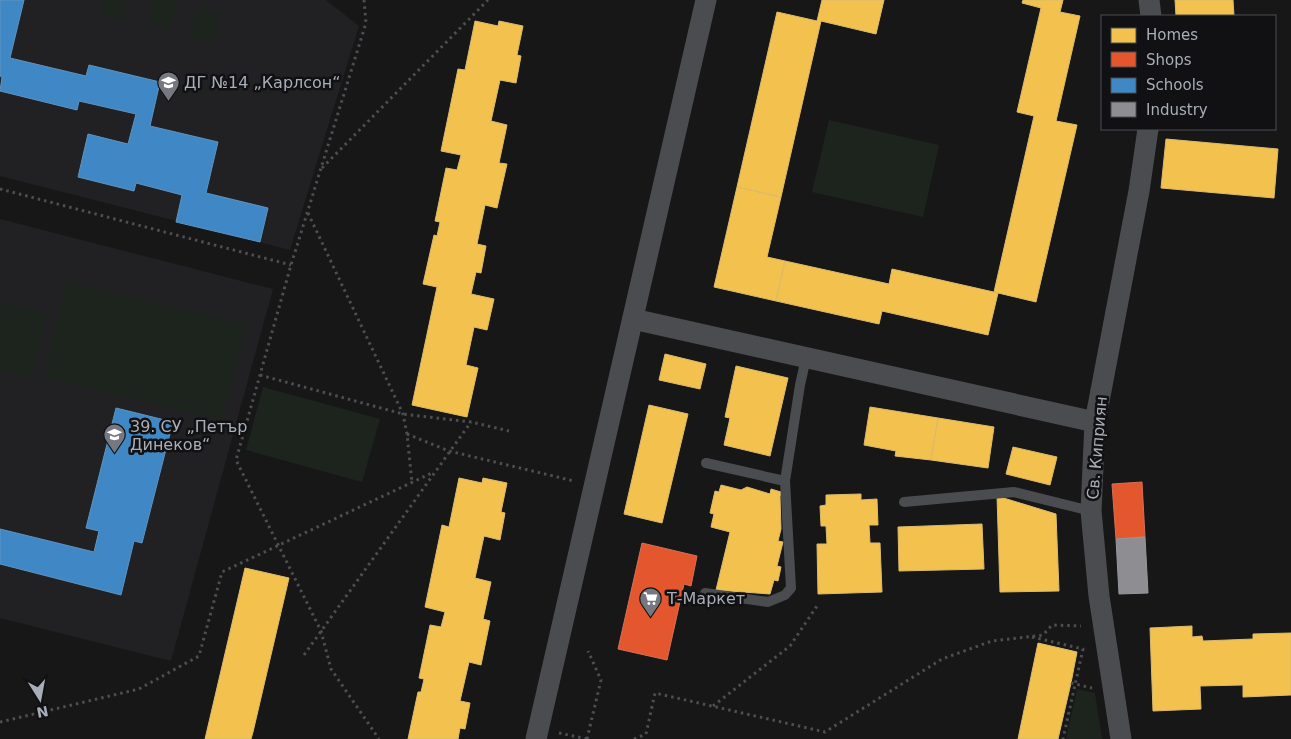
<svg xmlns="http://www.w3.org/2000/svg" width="1291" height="739" font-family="'DejaVu Sans',sans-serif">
<rect width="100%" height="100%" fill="#171717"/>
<!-- built -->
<g fill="#212123">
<polygon points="0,0 326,0 359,26 290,250 0,176"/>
<polygon points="0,219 273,289 171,661 0,618"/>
</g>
<!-- green -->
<g fill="#1d241e">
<polygon points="103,0 127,0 122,20 99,14"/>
<polygon points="154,0 178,0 170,29 148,23"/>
<polygon points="197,7 220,13 212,44 189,38"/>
<polygon points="829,120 939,145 923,217 812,192"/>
<polygon points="67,281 246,325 222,420 44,377"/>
<polygon points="0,303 46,314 31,377 0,369"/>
<polygon points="263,387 380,419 362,482 246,450"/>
<polygon points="1077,689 1095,693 1102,739 1066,739"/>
</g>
<!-- homes -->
<g fill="#f2c14e" stroke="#dcbb6e">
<polygon points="822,0 884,0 876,34 821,21 781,197 737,187 777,12 817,21"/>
<polygon points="1023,0 1063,0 1060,12 1080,16 1056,121 1077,125 1036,302 994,292 1034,116 1017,112 1041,8 1022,3"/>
<polygon points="1175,0 1233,0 1234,16 1176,16"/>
<polygon points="475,21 498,26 499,21 523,26 517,55 521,56 516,83 500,80 491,121 507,125 499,163 507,164 497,208 485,205 477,244 486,246 481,273 476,272 471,294 494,299 487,330 474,327 466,365 478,368 467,417 412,405 437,287 423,284 434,235 437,236 440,222 435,221 446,168 457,170 461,155 441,151 458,69 465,70"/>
<polygon points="1166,139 1278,149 1274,198 1161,188"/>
<polygon points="737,187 781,197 767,257 785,261 776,301 714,287"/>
<polygon points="785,261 889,284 892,269 998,293 988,335 882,311 879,324 776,301"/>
<polygon points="665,354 706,364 700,389 659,380"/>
<polygon points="736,366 788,378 770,456 724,445 730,418 725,417"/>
<polygon points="649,405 688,414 662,523 624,514"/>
<polygon points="870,407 938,418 931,460 895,456 896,451 864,445"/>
<polygon points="938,418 994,427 988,468 931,460"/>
<polygon points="1013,447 1057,457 1050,485 1006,474"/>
<polygon points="459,478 482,483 483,478 507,483 501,512 505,513 500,540 484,536 475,578 491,582 483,619 490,621 481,665 469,662 460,701 470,703 465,729 460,728 458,739 408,739 418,692 421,692 424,679 419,678 430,625 441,627 445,612 425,607 442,525 449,527"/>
<polygon points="721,485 741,490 747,487 770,494 771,489 781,492 780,497 781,529 778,541 783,542 777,566 781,567 778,581 774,580 770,594 716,590 730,532 711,527 714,514 710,513 715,491 719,492"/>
<polygon points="861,494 861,500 877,499 878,525 869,525 870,543 880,543 882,592 818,594 817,544 827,544 826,526 821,526 820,506 826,505 826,495"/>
<polygon points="997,496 1056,514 1059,591 1000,592"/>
<polygon points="982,524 984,569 899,571 898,527"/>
<polygon points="245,568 289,578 253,732 251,739 205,739"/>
<polygon points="1192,626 1192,637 1202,636 1203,641 1253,639 1253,634 1291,633 1291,695 1243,697 1243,685 1200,686 1201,709 1153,711 1150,628"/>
<polygon points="1038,643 1077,652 1071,683 1058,739 1018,739"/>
</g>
<!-- shops -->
<g fill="#e4572e" stroke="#d27157">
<polygon points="1142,482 1145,537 1116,539 1112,484"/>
<polygon points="642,543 697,556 691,586 684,584 667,660 618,649"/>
</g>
<!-- schools -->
<g fill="#3f88c5" stroke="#5e93c1">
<polygon points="0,0 24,0 10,58 86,76 89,65 160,82 150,126 218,142 206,193 268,208 260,242 176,222 182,195 136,183 134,191 78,177 88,134 128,144 136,114 79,101 77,110 0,91 2,77 0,76"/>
<polygon points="116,408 173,422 142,543 134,541 121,595 0,564 0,529 94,552 99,531 86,528"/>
</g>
<!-- industry -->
<polygon fill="#8d8d92" stroke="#95979d" points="1145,537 1148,593 1119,594 1116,539"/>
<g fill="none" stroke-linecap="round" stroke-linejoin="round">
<!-- path -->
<g stroke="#4d4e52" stroke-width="3" stroke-dasharray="2.5 4" stroke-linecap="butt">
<polyline points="364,0 366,23 291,265 236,460 321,631 331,669 379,739"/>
<polyline points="322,168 488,0"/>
<polyline points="0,189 291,265"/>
<polyline points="308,213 403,414 407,434 412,483"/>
<polyline points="260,375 403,414 471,422 509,431"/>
<polyline points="407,434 449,451 574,481"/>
<polyline points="1032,637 1083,649 1063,739"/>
<polyline points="304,655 471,422"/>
<polyline points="1071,683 1092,688"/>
<polyline points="713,706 790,646 819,603"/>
<polyline points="0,722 139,689 199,656 222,572 434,472"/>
<polyline points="559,733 587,739"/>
<polyline points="587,739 601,680 588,651"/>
<polyline points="634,739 646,734 655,693 825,732 942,659 992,641 1043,635 1052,625 1081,626"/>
</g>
<!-- service -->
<g stroke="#4b4c50" stroke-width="10">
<polyline points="706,463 785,481"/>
<polyline points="904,502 1014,492 1091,511"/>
<polyline points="705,593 768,602 785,595 791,588 785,481 800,385 806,358"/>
</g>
<!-- minor -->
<g stroke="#4b4c50" stroke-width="21">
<polyline points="1149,0 1151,16"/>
<polyline points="633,319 1095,422"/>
<polyline points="536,739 706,0"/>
<polyline points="1121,739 1099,596 1091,511 1095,422 1139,191 1148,129"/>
</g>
</g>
<!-- icons -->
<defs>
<symbol id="school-pin" viewBox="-11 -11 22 30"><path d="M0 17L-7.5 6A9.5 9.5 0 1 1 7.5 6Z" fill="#757880" stroke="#111113"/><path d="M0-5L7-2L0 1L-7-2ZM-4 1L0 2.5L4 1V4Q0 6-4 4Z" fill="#fff"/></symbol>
<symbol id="supermarket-pin" viewBox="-11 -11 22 30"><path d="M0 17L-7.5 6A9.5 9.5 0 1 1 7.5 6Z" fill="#757880" stroke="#111113"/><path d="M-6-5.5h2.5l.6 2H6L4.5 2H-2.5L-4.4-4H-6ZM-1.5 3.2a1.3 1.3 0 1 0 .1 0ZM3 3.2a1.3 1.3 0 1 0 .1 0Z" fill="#fff"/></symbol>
</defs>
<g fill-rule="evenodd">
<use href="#school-pin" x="156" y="70" width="25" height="34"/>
<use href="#school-pin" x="102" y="422" width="25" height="34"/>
<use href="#supermarket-pin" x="638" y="586" width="25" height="34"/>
</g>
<g text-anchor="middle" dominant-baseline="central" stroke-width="5" stroke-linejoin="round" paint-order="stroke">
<!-- poi labels -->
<g font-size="16" fill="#a8adb8" stroke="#111113" text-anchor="start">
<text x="184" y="82">ДГ №14 „Карлсон“</text>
<text x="130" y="426">39. СУ „Петър<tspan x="130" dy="18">Динеков“</tspan></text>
<text x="667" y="598">Т-Маркет</text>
</g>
<!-- street labels -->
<g font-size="16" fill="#a8adb8" stroke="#111113">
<text transform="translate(1097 448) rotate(-85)">Св. Киприян</text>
</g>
</g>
<!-- legend -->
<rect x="1101" y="15" width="175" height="115" fill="#111113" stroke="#4d4f55"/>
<rect x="1111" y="28" width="25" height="15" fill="#f2c14e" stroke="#4d4f55"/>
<text x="1146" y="40" font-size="15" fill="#a8adb8">Homes</text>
<rect x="1111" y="52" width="25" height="15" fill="#e4572e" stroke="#4d4f55"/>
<text x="1146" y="65" font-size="15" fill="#a8adb8">Shops</text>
<rect x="1111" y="78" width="25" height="15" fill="#3f88c5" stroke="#4d4f55"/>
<text x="1146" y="90" font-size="15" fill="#a8adb8">Schools</text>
<rect x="1111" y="102" width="25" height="15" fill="#8d8d92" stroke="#4d4f55"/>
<text x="1146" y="115" font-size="15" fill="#a8adb8">Industry</text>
<!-- north arrow -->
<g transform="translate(40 699) rotate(169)" stroke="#111113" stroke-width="4" paint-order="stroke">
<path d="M0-4L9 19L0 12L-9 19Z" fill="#a8adb8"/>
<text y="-8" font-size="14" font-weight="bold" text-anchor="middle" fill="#a8adb8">N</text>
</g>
</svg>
